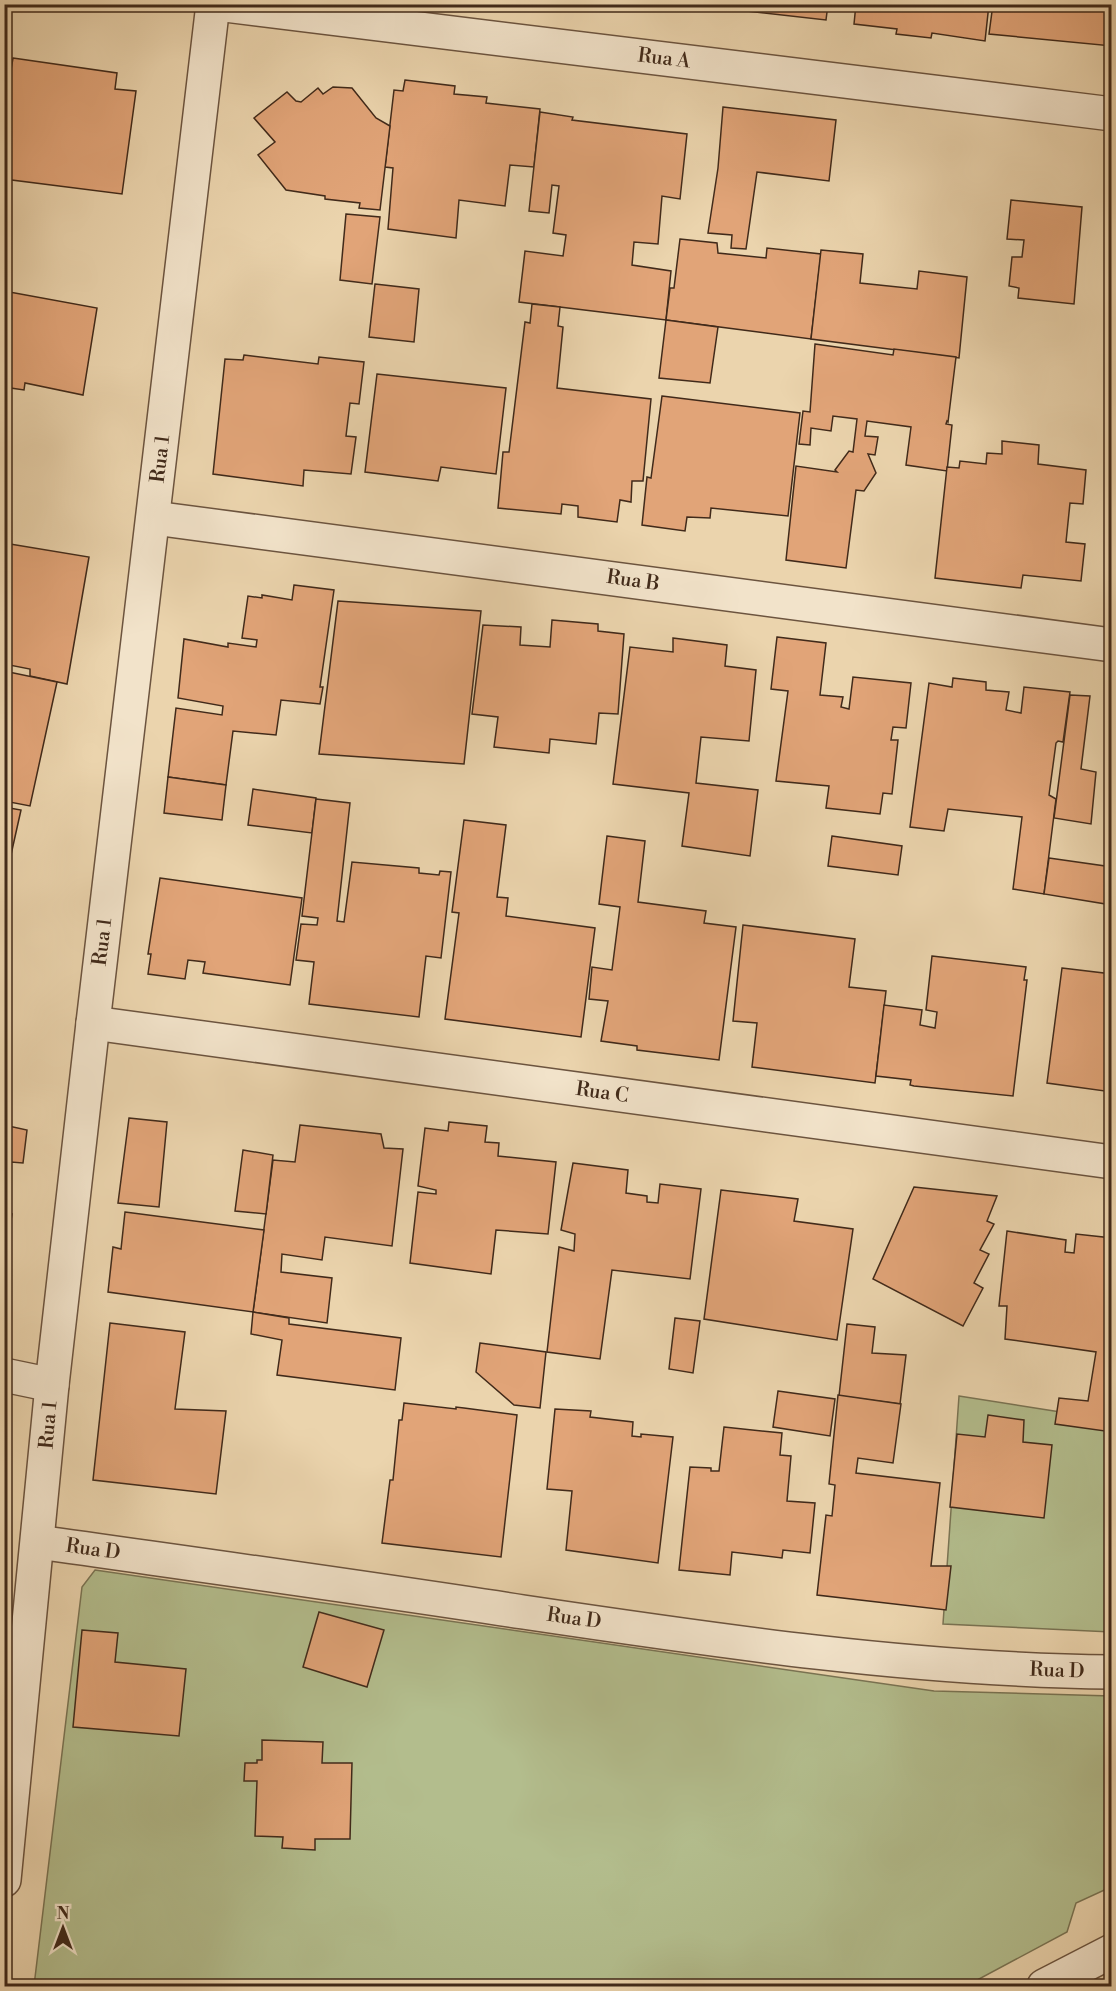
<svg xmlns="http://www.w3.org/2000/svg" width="1116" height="1991" font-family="'Libre Bodoni',serif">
<rect width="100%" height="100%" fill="#ebd4ad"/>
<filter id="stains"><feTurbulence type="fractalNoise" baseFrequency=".00333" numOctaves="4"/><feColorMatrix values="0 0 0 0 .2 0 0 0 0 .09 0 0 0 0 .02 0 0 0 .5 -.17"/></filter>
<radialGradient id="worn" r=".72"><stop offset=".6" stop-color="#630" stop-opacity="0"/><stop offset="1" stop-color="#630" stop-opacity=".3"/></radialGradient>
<!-- green -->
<g fill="#b3bd8d" stroke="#7a7454" stroke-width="1.5">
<polygon points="959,1396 1111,1420 1111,1632 943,1624"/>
<polygon points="95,1570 934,1691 1111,1696 1111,1887 1076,1903 1067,1932 966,1986 34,1986 82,1587"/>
</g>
<!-- building -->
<g fill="#e1a478" stroke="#412a1a" stroke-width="1.5">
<polygon points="712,4 828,4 826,20 712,7"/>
<polygon points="856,4 989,4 985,41 932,33 931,38 896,34 897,29 854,24"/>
<polygon points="993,4 1112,4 1112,46 989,34"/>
<polygon points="13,58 117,73 115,89 136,91 122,194 4,179 4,110"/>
<polygon points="405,80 455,86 454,94 487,97 486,103 540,109 534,167 510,165 505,206 459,200 456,238 388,229 393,168 385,167 394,90 403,91"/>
<polygon points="333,87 352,88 376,118 390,126 380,210 359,208 360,203 325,199 325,196 286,190 258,155 275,142 254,118 287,92 296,101 301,102 318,88 323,94"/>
<polygon points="723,107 836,120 829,181 757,172 746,249 731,248 732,235 708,233 718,168"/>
<polygon points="540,112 573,117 572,120 687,134 680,199 662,196 658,244 634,242 632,265 671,271 666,320 519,302 525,251 563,256 566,235 553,233 559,186 552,185 549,213 529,211"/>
<polygon points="1011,200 1082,207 1074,304 1018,298 1019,288 1009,286 1012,257 1022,257 1024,240 1007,239"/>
<polygon points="346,214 380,217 372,284 340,280"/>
<polygon points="680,239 717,243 718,253 766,258 767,248 821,254 811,339 666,320 670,288 674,288"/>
<polygon points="821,250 863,254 860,283 917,289 919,271 967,277 959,358 811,339"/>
<polygon points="375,284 419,289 414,342 369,337"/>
<polygon points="4,291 97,308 83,395 25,383 24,390 4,387"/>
<polygon points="532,304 560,307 558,326 563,327 557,388 651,399 643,481 632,481 631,502 620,500 617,522 578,517 578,506 562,504 561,514 498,508 503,452 509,452 510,444 525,322 530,323"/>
<polygon points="666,320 718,327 710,383 659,378"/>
<polygon points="815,344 893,355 894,349 956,357 948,422 947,421 946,424 952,425 947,471 906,465 911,427 867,421 865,436 878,437 875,455 868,454 876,473 864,491 856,490 846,568 786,560 796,466 837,472 835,470 849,451 853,452 857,419 833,416 831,431 811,428 810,445 799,444 803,411 810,412"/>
<polygon points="244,355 318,364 319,357 364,362 359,404 350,403 346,436 356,437 351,474 304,470 303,486 213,474 225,359 243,360"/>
<polygon points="377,374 506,388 496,474 441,467 438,481 365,472"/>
<polygon points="662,396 800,413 788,516 711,508 710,518 687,517 685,531 642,525 647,477 651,478"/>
<polygon points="1002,441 1039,445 1038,464 1086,470 1083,504 1070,503 1066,542 1085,544 1081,581 1023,575 1021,588 935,578 947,467 959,468 960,461 986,464 987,453 1002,454"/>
<polygon points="1112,486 1112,528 1107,527"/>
<polygon points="4,543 89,557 67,684 30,676 30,669 4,664"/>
<polygon points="294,585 334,590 320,687 323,687 320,704 281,700 276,735 233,731 226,785 168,777 176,708 222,715 223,706 178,698 184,639 228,647 228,643 256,647 257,640 242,638 248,596 262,598 262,595 292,600"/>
<polygon points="338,601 481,611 464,764 319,754"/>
<polygon points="552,620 598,624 598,631 624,634 618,714 599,713 596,744 550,739 549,753 494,747 498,717 472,714 483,625 521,627 520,645 550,647"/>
<polygon points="777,637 826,643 820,695 843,697 841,707 849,709 853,677 911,683 906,728 893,727 891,740 898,740 892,794 883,793 880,814 826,808 829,786 776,781 788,691 771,689"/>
<polygon points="673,638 727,645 725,666 756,670 749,741 701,737 696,783 758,790 750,856 682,846 689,793 613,784 630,647 673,652"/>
<polygon points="4,671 57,682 30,806 4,801"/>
<polygon points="953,678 986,682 986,690 1009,692 1006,710 1021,713 1024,687 1070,692 1063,742 1058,741 1056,743 1049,795 1056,799 1044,894 1013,889 1022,817 948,809 944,831 910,827 929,683 952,687"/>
<polygon points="1070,695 1090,696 1081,769 1096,772 1091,824 1054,818"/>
<polygon points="168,777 226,785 222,820 164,813"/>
<polygon points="253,789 316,798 312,833 248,825"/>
<polygon points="316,799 350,803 337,921 344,922 352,862 419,868 419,873 439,875 440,871 451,872 441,958 426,956 419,1017 309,1004 314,962 296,960 301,924 317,925 318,918 302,916"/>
<polygon points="4,807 21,810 4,886"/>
<polygon points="464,820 506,825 497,897 508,898 506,916 595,928 581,1037 445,1019 459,913 452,912"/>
<polygon points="607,836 645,841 638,902 706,911 704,923 736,927 719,1060 637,1050 637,1046 601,1041 608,1001 589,999 592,967 612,970 620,907 599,904"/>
<polygon points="832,836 902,846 898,875 828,866"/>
<polygon points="1049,858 1112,867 1112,905 1044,894"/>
<polygon points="160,878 302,898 290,985 203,973 205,962 188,960 185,979 148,974 151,954 148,954"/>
<polygon points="743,925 855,939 849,987 886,991 875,1083 752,1067 757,1023 733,1021"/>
<polygon points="932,956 1026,967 1024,980 1027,980 1013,1096 914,1086 910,1085 911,1080 876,1076 884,1005 922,1010 920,1025 935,1028 937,1012 926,1010"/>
<polygon points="1062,968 1112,974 1112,1092 1047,1083"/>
<polygon points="129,1118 167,1122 159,1207 118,1203"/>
<polygon points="449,1122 487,1126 485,1142 499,1143 498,1156 556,1162 548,1234 496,1230 491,1274 410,1263 418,1192 436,1194 436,1190 418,1186 425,1128 448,1131"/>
<polygon points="4,1125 27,1130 23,1163 11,1162 4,1211"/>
<polygon points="300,1125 381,1134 384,1148 403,1149 392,1246 325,1237 322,1260 282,1254 281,1272 332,1278 327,1323 253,1312 273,1160 295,1162"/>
<polygon points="243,1150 273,1155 266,1214 235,1211"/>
<polygon points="573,1163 628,1170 626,1193 647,1196 647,1202 658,1203 660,1184 701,1189 690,1279 612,1270 600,1359 547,1352 559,1247 574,1251 575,1234 561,1230"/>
<polygon points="914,1187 997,1196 987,1221 994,1224 980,1250 989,1254 974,1283 983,1288 963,1326 873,1279"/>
<polygon points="721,1190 798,1199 794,1221 853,1229 837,1340 704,1319"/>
<polygon points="125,1212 264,1230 253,1312 108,1292 113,1247 121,1249"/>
<polygon points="4,1213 12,1214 4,1266"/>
<polygon points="1007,1231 1066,1240 1065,1252 1074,1253 1076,1234 1112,1238 1110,1244 1112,1244 1112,1432 1055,1424 1059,1398 1088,1401 1096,1352 1005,1339 1007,1306 999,1306"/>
<polygon points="253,1312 289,1318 289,1324 401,1338 395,1390 277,1375 282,1340 251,1334"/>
<polygon points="675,1318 700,1321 693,1373 669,1369"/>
<polygon points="110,1323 185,1332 175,1409 226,1411 216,1494 93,1480"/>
<polygon points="847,1324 875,1327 872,1353 906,1355 900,1404 839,1396"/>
<polygon points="480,1343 546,1352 540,1408 514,1405 476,1372"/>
<polygon points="778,1391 835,1399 830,1436 773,1427"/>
<polygon points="838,1395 901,1404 893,1463 858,1458 856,1473 940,1483 931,1566 951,1566 946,1610 817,1595 826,1515 832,1516 835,1485 829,1484"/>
<polygon points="404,1403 456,1409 456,1407 464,1408 517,1415 501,1557 382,1543 390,1480 393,1480 399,1420 402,1420"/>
<polygon points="555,1409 591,1411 590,1417 633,1422 632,1436 641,1437 641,1434 673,1437 658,1563 566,1550 572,1491 547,1489"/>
<polygon points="988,1415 1024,1420 1023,1442 1052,1445 1044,1518 950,1507 957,1434 985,1437"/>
<polygon points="724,1427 782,1433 780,1455 791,1456 787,1501 815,1503 810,1553 783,1550 782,1558 732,1552 730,1575 679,1570 690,1467 711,1468 711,1471 719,1471"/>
<polygon points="319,1612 384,1630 367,1687 303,1667"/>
<polygon points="82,1630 118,1633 115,1662 186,1669 179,1736 73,1727"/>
<polygon points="262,1740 323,1742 322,1763 352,1763 350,1839 315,1839 315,1850 282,1848 283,1837 255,1836 257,1781 244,1781 245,1763 257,1763 257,1760 262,1760"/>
</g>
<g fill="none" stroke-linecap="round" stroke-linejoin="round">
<defs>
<g id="minor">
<polyline points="217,4 1112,114"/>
<polyline points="154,518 1112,645"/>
<polyline points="93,1023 1112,1162"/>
<polyline points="4,1375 52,1385"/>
<path d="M38 1542C200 1565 361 1587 523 1612 718 1641 914 1670 1112 1672"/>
<polyline points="4,1880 52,1385 93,1023 213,4"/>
<polyline points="1044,1986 1112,1951"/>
</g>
</defs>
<!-- minor casing -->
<use href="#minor" stroke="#6c543f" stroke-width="36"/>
<!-- minor -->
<use href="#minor" stroke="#f2e3ca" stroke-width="33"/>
</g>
<g text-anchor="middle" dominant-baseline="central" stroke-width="5" stroke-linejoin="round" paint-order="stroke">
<!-- street labels -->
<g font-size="20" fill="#412a1a" stroke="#f2e3ca">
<text transform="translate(664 59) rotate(7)">Rua A</text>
<text transform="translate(161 459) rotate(-83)">Rua 1</text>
<text transform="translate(633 581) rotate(8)">Rua B</text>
<text transform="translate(103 942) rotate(-83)">Rua 1</text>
<text transform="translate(602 1093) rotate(8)">Rua C</text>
<text transform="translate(49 1425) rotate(-85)">Rua 1</text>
<text transform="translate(93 1550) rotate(8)">Rua D</text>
<text transform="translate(574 1619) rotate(8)">Rua D</text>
<text transform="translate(1057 1671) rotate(2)">Rua D</text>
</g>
</g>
<!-- margin -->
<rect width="1116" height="1991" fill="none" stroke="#ebd4ad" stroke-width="24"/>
<rect x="6" y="6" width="1104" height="1979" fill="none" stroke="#412a1a" stroke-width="3"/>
<rect x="12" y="12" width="1092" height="1967" fill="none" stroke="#412a1a" stroke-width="1.5"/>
<!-- north arrow -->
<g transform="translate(63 1928)" stroke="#f2e3ca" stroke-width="4.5" paint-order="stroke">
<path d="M0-4.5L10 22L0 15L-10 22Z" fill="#412a1a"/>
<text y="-9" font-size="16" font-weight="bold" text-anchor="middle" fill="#412a1a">N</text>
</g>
<rect width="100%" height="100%" filter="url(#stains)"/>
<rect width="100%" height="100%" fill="url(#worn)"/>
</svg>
